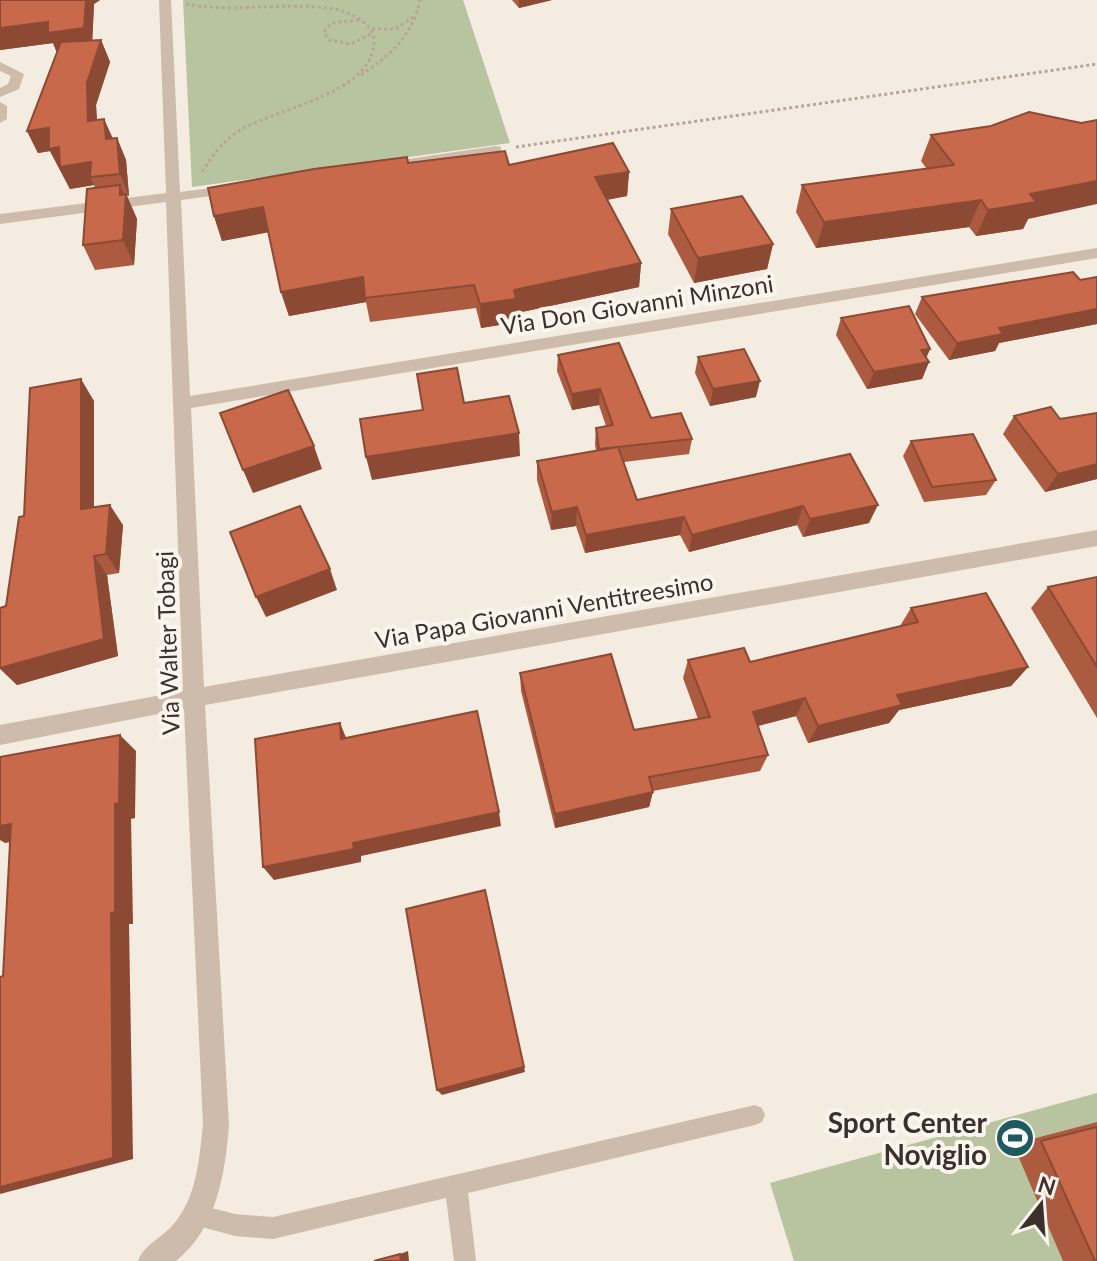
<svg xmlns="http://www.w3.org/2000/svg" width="1097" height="1261" font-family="Lato,sans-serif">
<rect width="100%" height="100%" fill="#f4ebe1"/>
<!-- green -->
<g fill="#b8c4a0">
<polygon points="183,0 463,0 510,143 192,187"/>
<polygon points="1097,1093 1097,1261 794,1261 770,1183"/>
</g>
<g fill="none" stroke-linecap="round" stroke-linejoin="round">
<!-- path -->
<g stroke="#b9a596" stroke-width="3" stroke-dasharray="3 3" stroke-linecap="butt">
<path d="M186 4C236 14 292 0 339 10 354 14 373 24 374 40 376 92 280 108 244 128 225 138 213 155 202 172"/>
<polyline points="359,20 332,23 324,32 329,40 351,44 373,33"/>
<polyline points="372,29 395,29 415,16"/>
<path d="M361 75C390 56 413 35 420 0"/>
<polyline points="516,147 1097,64"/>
</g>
<!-- service -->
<polygon fill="#cdbbac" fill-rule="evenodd" points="755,1105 762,1108 765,1115 762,1122 755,1125 468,1193 476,1261 454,1261 446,1198 273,1239 235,1236 191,1224 188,1216 191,1208 199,1205 235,1214 273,1217"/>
<!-- minor -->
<g fill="#cdbbac" fill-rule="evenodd">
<path d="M159 0H171L180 192 235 185 242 189 235 193 181 200 190 396 1097 248V258L191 408 204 687 1097 530V546L205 705 229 1125C225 1174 217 1228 176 1261H138C144 1245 161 1238 172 1226 197 1198 199 1160 203 1125L184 709 0 745V725L183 691 166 202 0 224V214L166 193Z"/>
<polygon points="0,62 24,74 19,89 0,97 0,88 8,84 11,76 0,71"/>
<polygon points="0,102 7,106 7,119 0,123"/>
<polygon points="496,146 501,147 501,153 381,171 374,167 381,163"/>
</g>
</g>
<!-- wall -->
<g fill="#ac5a40">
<polygon points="0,0 100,0 94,4 92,41 101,40 110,62 96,105 97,120 104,119 112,138 117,138 126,160 129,196 127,196 137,219 134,265 95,270 83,245 95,188 94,185 70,189 50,151 38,153 27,131 57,52 53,43 0,50"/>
<polygon points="512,0 552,0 519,8"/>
<polygon points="931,135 1028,219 1023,229 976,236 969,227 816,248 796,212 802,185 927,169 921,161"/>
<polygon points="408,163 509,165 629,172 627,196 607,200 641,263 639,287 517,313 517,322 481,328 476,308 370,322 366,302 289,316 281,292 268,232 222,241 214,216"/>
<polygon points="671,209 773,244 767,269 694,283 668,234"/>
<polygon points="1097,277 1097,324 999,343 995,351 949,360 915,314 922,297 1080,280"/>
<polygon points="841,318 930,349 926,358 929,362 922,379 867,389 836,335"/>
<polygon points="558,355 651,418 692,439 689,454 624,462 637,500 850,454 869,523 803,537 797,525 689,552 680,535 585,553 576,526 551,530 537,480 537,461 596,451 595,444 596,428 606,426 599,405 572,410 557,371"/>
<polygon points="698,357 756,397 710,406 695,373"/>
<polygon points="94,401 94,507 123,525 119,573 107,575 118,656 17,685 0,669 0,608 6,606 24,516"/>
<polygon points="1014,416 1097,479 1045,492 1003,434"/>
<polygon points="911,441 996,480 986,495 924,502 903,456"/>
<polygon points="1097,577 1097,718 1031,608 1048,587"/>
<polygon points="911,608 1028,667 1011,686 899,710 889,723 808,743 796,716 758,726 768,755 760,771 653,791 649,807 555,828 521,691 520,673 634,730 698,719 683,678 688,660 750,662 900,626"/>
<polygon points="1097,1122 1097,1261 1063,1261 1013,1144"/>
</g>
<!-- shaded-wall -->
<g fill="#8c4a34">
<polygon points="86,0 100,0 94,4 92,48 57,53 53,43 0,50 0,28"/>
<polygon points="519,0 552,0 519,8"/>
<polygon points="101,40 110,62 96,105 98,143 88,121 87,83"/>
<polygon points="104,119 114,141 106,139"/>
<polygon points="49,128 91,162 90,177 94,185 70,189 50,151 38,153 27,131"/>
<polygon points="117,138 126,160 129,196 120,174"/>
<polygon points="629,172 627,196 594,202 595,177"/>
<polygon points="1097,181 1097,204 1028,219 1023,229 976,236 988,210 1030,194"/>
<polygon points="120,185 126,200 126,194 137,219 134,265 123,240"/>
<polygon points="981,200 969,227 816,248 824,222"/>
<polygon points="263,207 270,232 222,241 214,216"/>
<polygon points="773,244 767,269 694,283 698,258"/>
<polygon points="641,263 639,287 517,313 517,322 481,328 480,304 514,290"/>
<polygon points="363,277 366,302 289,316 281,292"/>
<polygon points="1097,309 1097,324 999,343 995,351 949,360 957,343 999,328"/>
<polygon points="930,349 924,363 929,362 922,379 867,389 874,372 921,350"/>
<polygon points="81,379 94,401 94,529 81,509"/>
<polygon points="760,381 756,397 710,406 713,389"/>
<polygon points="600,389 599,405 572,410 572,394"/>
<polygon points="519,433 520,456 372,480 366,457"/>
<polygon points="314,446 322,469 253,493 243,470"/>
<polygon points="1097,464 1097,479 1045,492 1058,474"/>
<polygon points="110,505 123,525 119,573 106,554"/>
<polygon points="878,505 869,523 803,537 810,519"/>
<polygon points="803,506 797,525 689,552 692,535"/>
<polygon points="577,507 576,526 551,530 552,512"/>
<polygon points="684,517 680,535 585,553 586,535"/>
<polygon points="94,556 107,575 118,656 17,685 0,668"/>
<polygon points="330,569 337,590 266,617 256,597"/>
<polygon points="1028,667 1011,686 899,710 889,723 808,743 818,726 897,695"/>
<polygon points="805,698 796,716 745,729 753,712"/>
<polygon points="340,723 347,740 341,739"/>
<polygon points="120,735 136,751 135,818 131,819 133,924 129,924 133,1159 0,1194 0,1187 111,913 115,804"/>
<polygon points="653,792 649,807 555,828 555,814"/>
<polygon points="499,812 501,826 361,856 361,862 274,880 263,867 353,843"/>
<polygon points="11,824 31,838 5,843 0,840 0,826"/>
<polygon points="524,1067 525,1072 442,1095 437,1090"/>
<polygon points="408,1251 409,1261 401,1261 400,1254"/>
</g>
<!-- building -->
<g fill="#c8694b" stroke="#8c4a34" stroke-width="2">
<polygon points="0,0 86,0 84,28 48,33 48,22 0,28"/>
<polygon points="101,40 87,83 88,121 104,119 106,139 117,138 120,174 90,177 91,162 60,167 59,147 49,149 49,128 27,131 61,42"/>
<polygon points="1029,112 1081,123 1097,120 1097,181 1030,194 1036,202 988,210 981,200 824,222 802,185 954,165 931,135 991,126"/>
<polygon points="613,143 629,172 595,177 641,263 514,290 516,299 480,304 474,285 365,298 363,277 281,292 263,207 214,216 208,188 314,169 407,157 408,163 505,151 509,165"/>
<polygon points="120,185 120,195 126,194 123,240 83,245 87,189"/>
<polygon points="742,196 773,244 698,258 671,209"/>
<polygon points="1073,272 1080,280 1097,277 1097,309 999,328 1003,334 957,343 922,297"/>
<polygon points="909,306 930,349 921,350 929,362 874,372 841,318"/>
<polygon points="619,343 651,418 681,413 692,439 599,449 596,428 613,425 600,389 572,394 558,355"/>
<polygon points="744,349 760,381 713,389 698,357"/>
<polygon points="457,368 464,403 509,396 519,433 366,457 360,419 423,410 417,374"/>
<polygon points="81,379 81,509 110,505 106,554 94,556 104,639 0,668 0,608 6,606 19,517 24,516 30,388"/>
<polygon points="288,390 314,446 243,470 220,413"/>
<polygon points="1051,407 1060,419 1097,413 1097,464 1058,474 1014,416"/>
<polygon points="973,434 996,480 932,487 911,441"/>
<polygon points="618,447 637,500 850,454 878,505 810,519 803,506 692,535 684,517 586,535 577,507 552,512 537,461"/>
<polygon points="300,506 330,569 256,597 230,532"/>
<polygon points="1097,577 1097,667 1048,587"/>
<polygon points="986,593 1028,667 897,695 902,705 818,726 805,698 753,712 768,755 649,777 653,792 555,814 520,673 611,654 634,730 710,717 688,660 744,648 750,662 918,622 911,608"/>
<polygon points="477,711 499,812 353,843 354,849 263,867 255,739 340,723 341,739"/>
<polygon points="120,735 119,803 115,804 115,912 111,913 113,1158 0,1187 0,977 3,976 11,824 0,826 0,757"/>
<polygon points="485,890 524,1067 437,1090 406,909"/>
<polygon points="1097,1127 1097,1261 1095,1261 1041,1141"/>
<polygon points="400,1254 401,1261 374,1261"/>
</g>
<!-- icons -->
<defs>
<symbol id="stadium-disc" viewBox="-11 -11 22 22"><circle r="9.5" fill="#1f5a5e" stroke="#fbf5ee"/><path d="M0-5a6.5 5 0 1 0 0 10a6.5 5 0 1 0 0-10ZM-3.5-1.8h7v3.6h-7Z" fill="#fff"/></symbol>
</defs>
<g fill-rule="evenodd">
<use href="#stadium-disc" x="993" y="1116" width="44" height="44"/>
</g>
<g text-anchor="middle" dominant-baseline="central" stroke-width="8" stroke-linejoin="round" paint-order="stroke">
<!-- street labels -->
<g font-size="24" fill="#3b302b" stroke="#fbf5ee">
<text transform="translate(637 304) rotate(-9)">Via Don Giovanni Minzoni</text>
<text transform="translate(544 610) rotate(-10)">Via Papa Giovanni Ventitreesimo</text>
<text transform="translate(167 643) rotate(-92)">Via Walter Tobagi</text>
</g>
<!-- near-poi labels -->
<g font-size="28" font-weight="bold" fill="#3b302b" stroke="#fbf5ee" text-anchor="end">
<text x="987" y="1122">Sport Center<tspan x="987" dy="32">Noviglio</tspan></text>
</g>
</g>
<!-- north arrow -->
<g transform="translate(1041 1205) rotate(17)" stroke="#fbf5ee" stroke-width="6" paint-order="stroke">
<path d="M0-6L14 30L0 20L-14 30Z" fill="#3b302b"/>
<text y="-12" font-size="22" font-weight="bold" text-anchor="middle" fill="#3b302b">N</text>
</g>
</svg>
